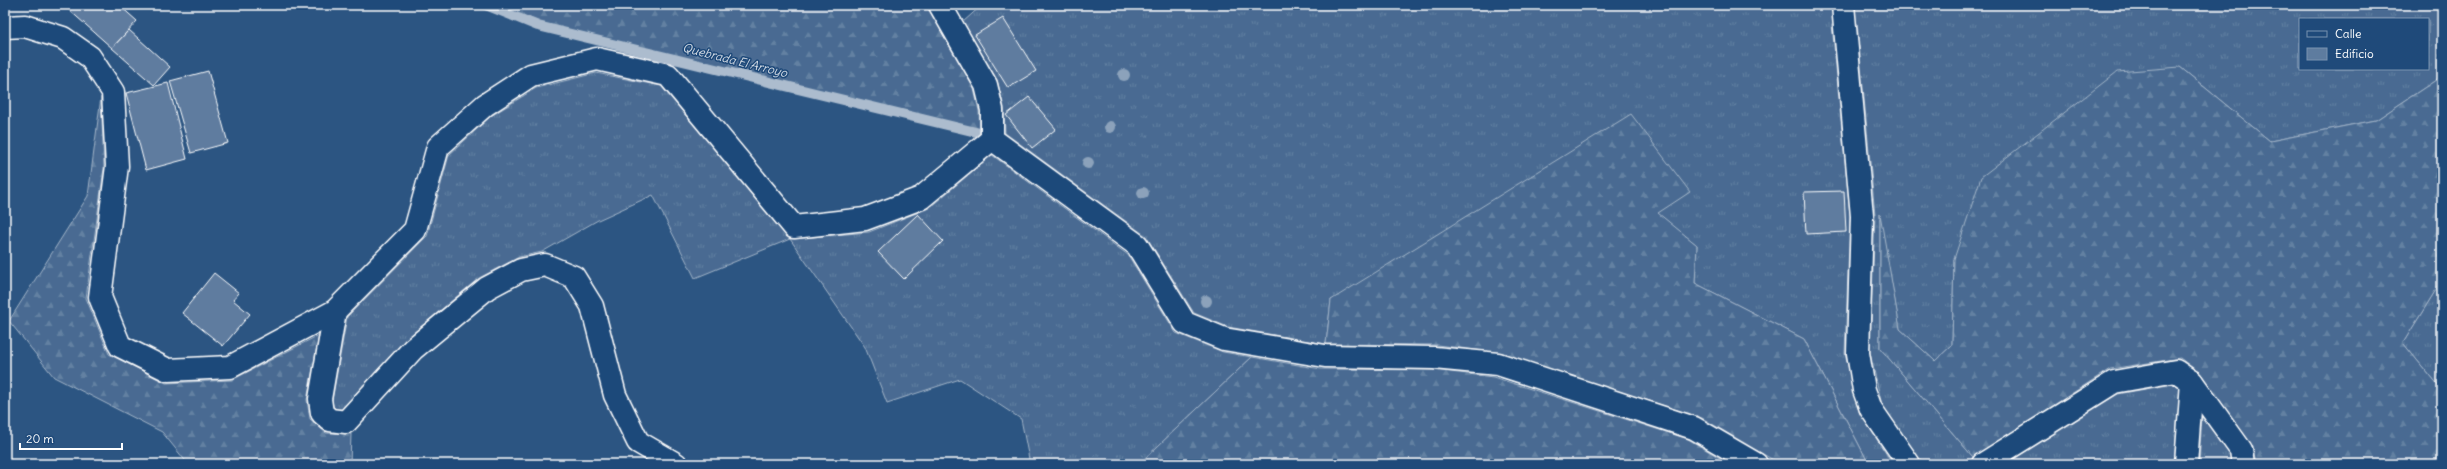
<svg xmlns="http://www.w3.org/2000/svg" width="2447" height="469" font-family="Delius,sans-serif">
<defs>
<pattern id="grass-tufts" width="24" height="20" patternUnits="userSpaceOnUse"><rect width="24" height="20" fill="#486b92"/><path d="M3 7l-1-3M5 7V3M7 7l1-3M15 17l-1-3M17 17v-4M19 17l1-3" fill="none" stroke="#6381a2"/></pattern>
<pattern id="forest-firs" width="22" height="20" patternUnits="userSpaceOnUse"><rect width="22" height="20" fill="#486b92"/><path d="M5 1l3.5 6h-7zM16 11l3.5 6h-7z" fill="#6381a2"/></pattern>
</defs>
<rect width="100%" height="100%" fill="#2c5582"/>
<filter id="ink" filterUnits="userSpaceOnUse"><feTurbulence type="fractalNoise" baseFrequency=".025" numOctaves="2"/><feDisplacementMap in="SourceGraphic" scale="8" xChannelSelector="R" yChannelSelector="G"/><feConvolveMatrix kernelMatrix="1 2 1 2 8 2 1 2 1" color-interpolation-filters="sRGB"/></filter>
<g filter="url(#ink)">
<!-- grass -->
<g fill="url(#grass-tufts)" stroke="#a4b5c8" fill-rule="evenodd">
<path d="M982 5H2442V76L2376 120 2270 141 2180 67 1954 259 1952 345 1935 361 1900 329 1880 218V348L1973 457 1969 464H1923L1882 405 1870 353 1875 215 1857 23 1832 25 1850 215 1845 353 1859 412 1893 464H1869L1804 339 1695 283 1697 245 1657 213 1689 192 1331 300 1326 344 1228 327 1194 313 1146 236 1005 133 1004 107 997 80 963 22ZM2300 19H2428V69H2300Z"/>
<polygon points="596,73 661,86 790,239 869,232 929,208 992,155 1128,255 1176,333 1223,352 1252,357 1139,464 1030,464 1021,419 960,379 887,403 865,347 790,239 695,278 653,195 598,220 542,252 519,257 479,278 405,340 342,409 334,409 332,401 347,317 427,236 449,155 491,116 536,88"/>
<polygon points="2442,280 2442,438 2439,387 2403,343"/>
<polygon points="2173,384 2180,388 2174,464 2006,464 2118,394"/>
<polygon points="2202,417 2230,455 2231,464 2199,464"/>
</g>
<!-- forest -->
<g fill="url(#forest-firs)" stroke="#a4b5c8">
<polygon points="486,5 926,5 974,89 979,111 980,133 538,26"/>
<polygon points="2180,67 2270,141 2376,120 2442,76 2442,280 2403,343 2439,387 2442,464 2256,464 2253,447 2202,375 2180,358 2110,369 1973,457 1880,348 1880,214 1900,329 1935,361 1952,345 1954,259 1981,177 2117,72"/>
<polygon points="101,97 104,168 86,298 109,354 166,383 232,380 319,335 307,400 310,419 326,433 351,434 350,464 188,464 162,432 54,377 9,321 88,196"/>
<polygon points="1631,114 1690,192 1658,213 1697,245 1695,283 1804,339 1869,464 1780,464 1702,418 1499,353 1437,345 1326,344 1331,300"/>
<polygon points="1252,357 1321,369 1433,370 1493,377 1688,439 1730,464 1139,464"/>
</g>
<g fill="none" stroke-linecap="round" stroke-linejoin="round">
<!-- stream -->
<polyline stroke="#acbcce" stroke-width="10" points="486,5 538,26 980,133"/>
</g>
<!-- building -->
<g fill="#5e7c9f" stroke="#fff">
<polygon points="72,5 119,5 137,21 112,48 68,9"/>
<polygon points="1003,18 1036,71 1008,88 975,35"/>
<polygon points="129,30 170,67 154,85 112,48"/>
<polygon points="208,71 228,143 191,153 170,81"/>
<polygon points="168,83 187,159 146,170 126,93"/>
<polygon points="1029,97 1056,129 1032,148 1006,115"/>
<polygon points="1844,191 1846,232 1806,234 1804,192"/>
<polygon points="918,214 943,241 904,279 878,252"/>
<polygon points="214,273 239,293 233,300 250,314 223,346 182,313"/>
</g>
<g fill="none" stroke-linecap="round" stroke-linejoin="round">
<defs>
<g id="street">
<polyline points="1843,5 1862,216 1858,353 1864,390 1871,409 1909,464"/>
<polyline points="5,27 25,26 63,38 90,57 113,92 117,166 100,297 120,346 168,370 230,367 335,311 415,230 438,147 485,105 531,75 597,59 668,75 794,227 865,219 921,198 992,139 992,110 986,85 940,5"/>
<polyline points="992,139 1137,245 1185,323 1224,339 1325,356 1434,358 1498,364 1694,428 1756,464"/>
<polyline points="335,311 320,399 322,413 330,420 346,422 413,349 487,288 521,270 545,265 574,277 592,306 615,395 638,442 676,464"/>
<polyline points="1983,464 2114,382 2176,371 2192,382 2241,450 2243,464"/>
<polyline points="2186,464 2192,382"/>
</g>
</defs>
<!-- street casing -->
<use href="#street" stroke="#fff" stroke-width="25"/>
<!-- street -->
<use href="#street" stroke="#1f4a7a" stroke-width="22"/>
</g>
<!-- trees -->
<g fill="#8ca2bb">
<circle cx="1124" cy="75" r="6"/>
<circle cx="1110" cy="127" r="6"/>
<circle cx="1088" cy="163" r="6"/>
<circle cx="1143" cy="193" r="6"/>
<circle cx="1206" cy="301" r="6"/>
</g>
</g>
<g text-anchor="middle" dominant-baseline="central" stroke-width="3" stroke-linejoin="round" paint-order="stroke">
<!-- water labels -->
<g font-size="12" font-style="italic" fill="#d5dde6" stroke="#1f4a7a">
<text transform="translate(735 60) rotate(14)">Quebrada El Arroyo</text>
</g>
</g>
<!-- margin -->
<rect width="2447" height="469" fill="none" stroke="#1f4a7a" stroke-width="20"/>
<rect x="10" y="10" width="2427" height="449" fill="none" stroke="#fff" stroke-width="1.5" filter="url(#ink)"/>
<!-- legend -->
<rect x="2299" y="18" width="130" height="52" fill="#1f4a7a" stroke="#7992af"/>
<rect x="2307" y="31" width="20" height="6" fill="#1f4a7a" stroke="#7992af"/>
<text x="2335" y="38" font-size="12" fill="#ffffff">Calle</text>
<rect x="2307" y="48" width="20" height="12" fill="#5e7c9f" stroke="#7992af"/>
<text x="2335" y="58" font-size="12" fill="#ffffff">Edificio</text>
<!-- scale -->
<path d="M20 443v6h102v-6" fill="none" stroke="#ffffff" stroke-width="2"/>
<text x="26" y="443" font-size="12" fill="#ffffff" stroke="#1f4a7a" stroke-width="3" paint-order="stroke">20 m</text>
</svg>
